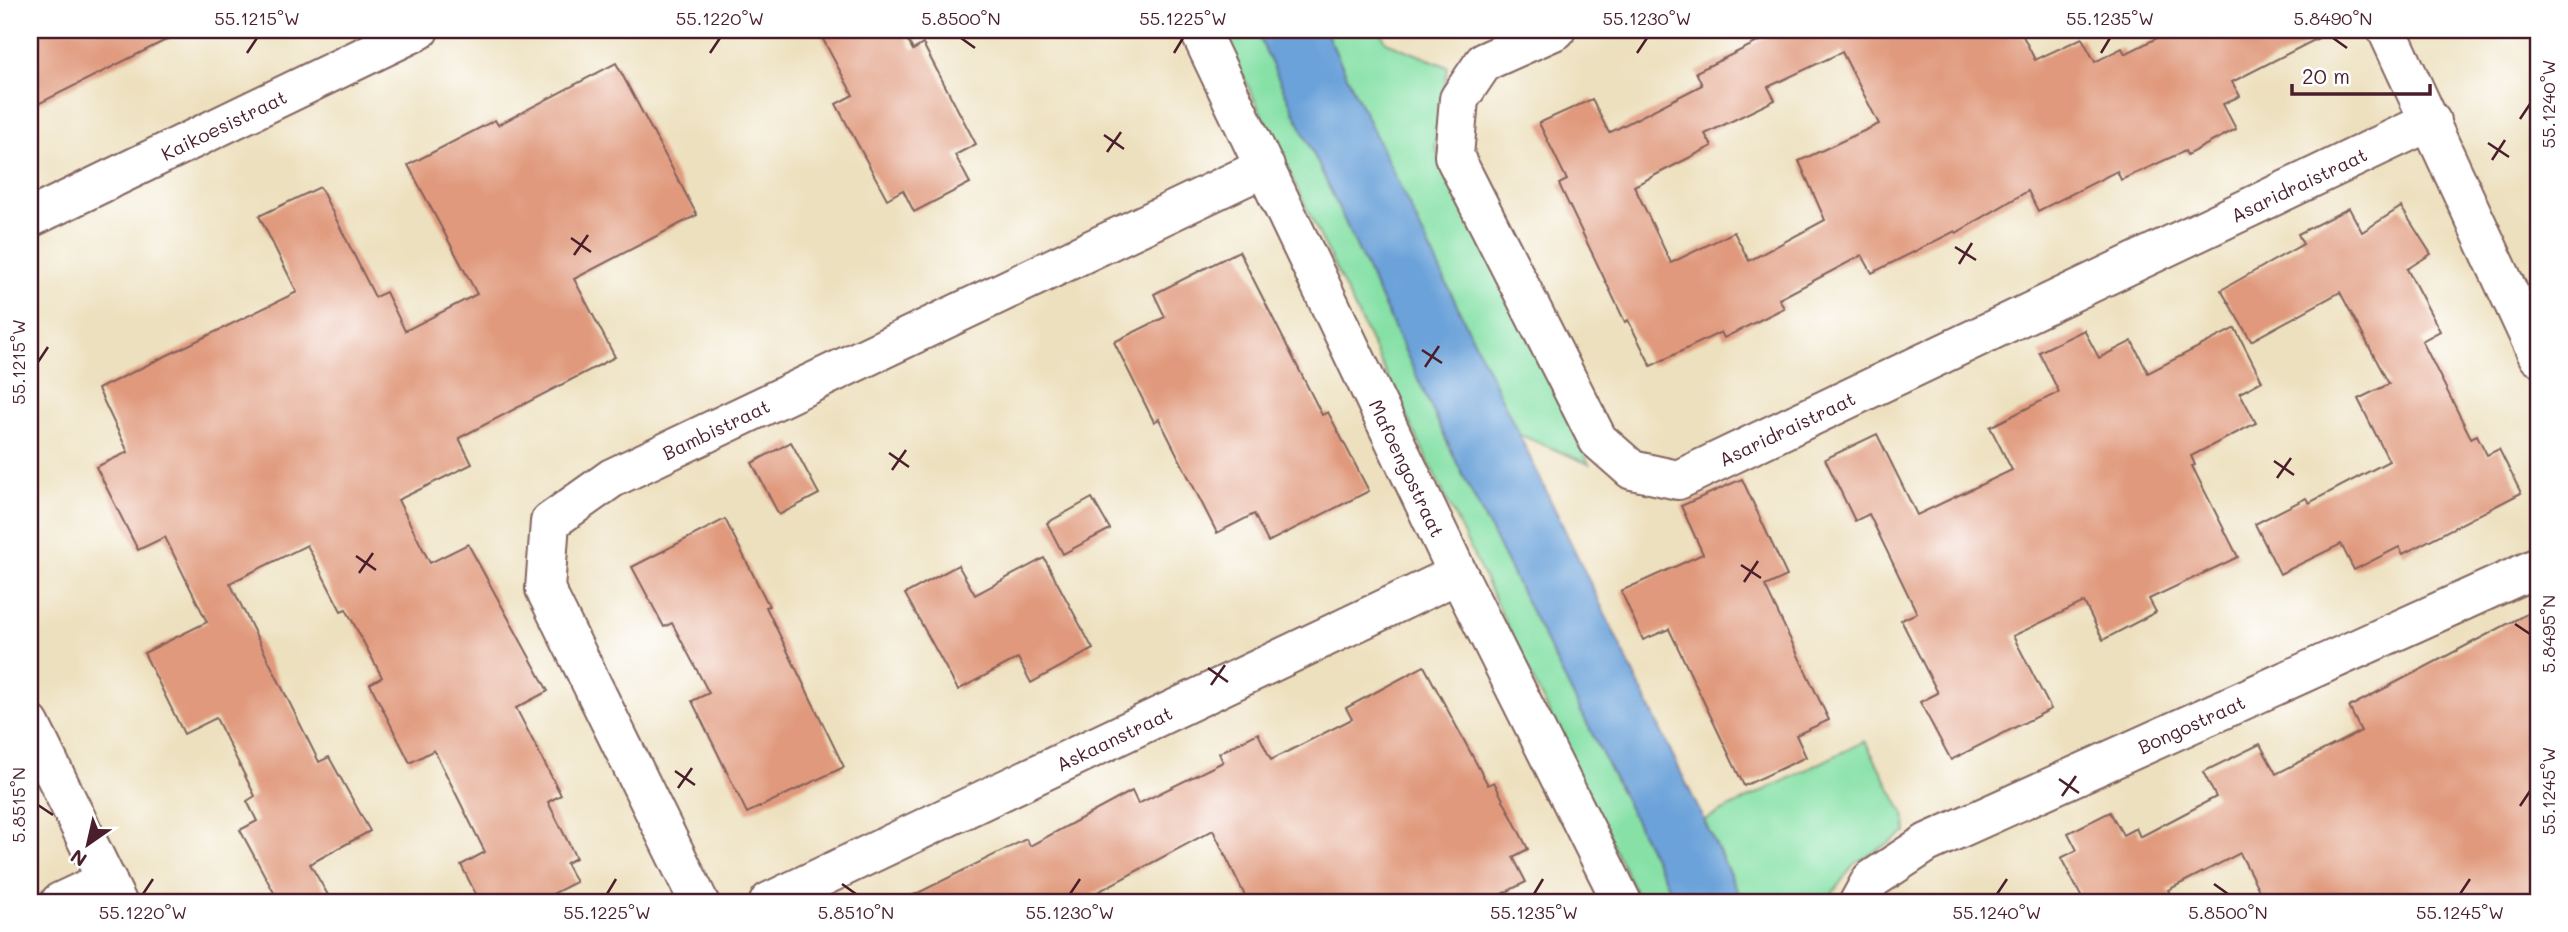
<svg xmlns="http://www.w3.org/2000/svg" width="2568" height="932" font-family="Mali,sans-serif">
<rect width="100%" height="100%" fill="#fff"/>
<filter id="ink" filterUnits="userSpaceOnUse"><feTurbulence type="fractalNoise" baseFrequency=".0143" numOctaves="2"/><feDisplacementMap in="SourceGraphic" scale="14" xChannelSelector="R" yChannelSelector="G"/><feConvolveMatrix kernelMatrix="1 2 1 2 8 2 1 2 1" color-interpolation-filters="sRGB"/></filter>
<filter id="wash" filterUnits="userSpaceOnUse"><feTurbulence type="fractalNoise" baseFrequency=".00686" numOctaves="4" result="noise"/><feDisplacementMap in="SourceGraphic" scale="28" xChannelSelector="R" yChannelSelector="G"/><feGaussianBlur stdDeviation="1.57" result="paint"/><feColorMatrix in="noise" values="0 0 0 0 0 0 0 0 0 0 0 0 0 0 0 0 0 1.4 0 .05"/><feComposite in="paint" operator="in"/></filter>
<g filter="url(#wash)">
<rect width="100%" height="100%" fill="#ede0be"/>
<!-- green -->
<g fill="#87e1a7" stroke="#688069" stroke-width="2">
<polygon points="1221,30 1256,30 1458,465 1676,902 1640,902"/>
<polygon points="1325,30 1380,30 1386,42 1448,67 1435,146 1589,464 1518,434"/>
<polygon points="1865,741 1904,814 1907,832 1854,864 1826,902 1743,902 1704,820"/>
</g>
<!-- water -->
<polygon fill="#6ba2d9" stroke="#5a6082" stroke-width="2" points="1256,30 1325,30 1743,902 1676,902 1458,465"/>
<g id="blocks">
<!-- building -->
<g fill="#e0997c" fill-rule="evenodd">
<polygon points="30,30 186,30 30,108"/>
<polygon points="818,30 902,30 913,50 923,44 976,144 955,155 970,183 914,212 903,190 887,199 836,104 853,95"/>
<path d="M1782 30H2020L2035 60 2082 38 2095 62 2122 48 2125 54 2173 30H2334L2232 82 2240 96 2223 104 2236 129 2187 155 2185 151 2121 180 2117 171 2038 211 2028 191 1956 233 1955 231 1872 273 1862 255 1779 299 1784 308 1724 338 1721 332 1651 366 1628 320 1625 322 1559 184 1567 180 1539 123 1592 99 1609 133 1702 85 1696 72ZM1842 52 1879 124 1799 161 1825 220 1749 261 1734 232 1671 263 1634 186 1712 146 1705 134 1775 100 1768 87Z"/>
<polygon points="616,63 697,215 574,279 615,357 459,438 472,464 398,500 430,563 468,544 548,691 516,708 561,795 548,802 576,858 566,863 576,882 537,902 480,902 461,865 485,852 434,750 410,763 370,684 382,677 346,609 341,611 307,545 230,583 319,762 329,757 370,831 310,864 332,902 279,902 240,830 257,821 247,801 255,796 216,718 184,734 144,653 207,622 165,537 138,550 96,467 128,452 98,389 297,292 259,216 320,187 375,297 386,292 405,331 477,294 408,165 495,120 498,125"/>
<polygon points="2401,207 2431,254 2407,269 2440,331 2422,341 2471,438 2477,435 2487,455 2499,449 2521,493 2403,554 2399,547 2354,570 2341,544 2280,574 2255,524 2306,498 2309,503 2389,461 2358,399 2389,384 2340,292 2251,341 2221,290 2303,244 2298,234 2349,208 2362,232"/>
<polygon points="1239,251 1322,415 1328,412 1369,491 1268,542 1254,514 1217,533 1159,419 1154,422 1114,342 1165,317 1154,294"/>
<polygon points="2235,328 2262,381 2240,393 2256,423 2191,456 2195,465 2192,466 2238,557 2149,599 2156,612 2103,640 2084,602 2013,636 2051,709 1951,760 1920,702 1938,693 1901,620 1917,613 1869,514 1855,521 1825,459 1877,434 1917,515 2012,470 1990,427 2059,392 2039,352 2084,330 2099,358 2132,341 2148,373"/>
<polygon points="791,442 819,494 779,515 752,463"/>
<polygon points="1742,479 1787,576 1765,586 1829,720 1796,735 1806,757 1744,786 1669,629 1643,640 1621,591 1703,554 1681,506"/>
<polygon points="1092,498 1110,529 1063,554 1047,523"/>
<polygon points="725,519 769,606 766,607 844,767 747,813 692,701 709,693 672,623 664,627 632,567"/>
<polygon points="1044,558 1093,649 1031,683 1018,658 958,690 905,594 958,565 975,595"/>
<polygon points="2538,608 2538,902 2265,902 2240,853 2168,890 2174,902 2084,902 2061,858 2077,850 2068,833 2110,812 2123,835 2136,828 2140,837 2216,797 2203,772 2260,744 2276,774 2361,731 2349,707"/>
<polygon points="1424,666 1488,785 1494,782 1528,849 1513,857 1526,882 1486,902 1248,902 1213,830 1079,902 900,902 1026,839 1030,846 1132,791 1138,804 1223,762 1219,753 1258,733 1271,760 1352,719 1346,708"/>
</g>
</g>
</g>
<g filter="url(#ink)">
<use href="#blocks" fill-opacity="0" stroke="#83635e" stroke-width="2"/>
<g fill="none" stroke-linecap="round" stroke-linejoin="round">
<defs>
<g id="street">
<path id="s1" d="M1199 30 1458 574 1622 902"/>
<path id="s2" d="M1556 30 1484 62 1459 99 1454 156 1598 440 1632 470 1678 480 2431 121"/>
<polyline points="2387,30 2538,356"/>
<path id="s3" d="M30 218 419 30"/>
<polyline points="60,902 107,880"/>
<path id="s4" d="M699 902 545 589 550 522 612 478 1265 167"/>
<path id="s5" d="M769 902 1458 574"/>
<path id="s6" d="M1859 902 1871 880 1927 843 2538 567"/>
</g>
<polyline id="secondary" points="30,724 117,902"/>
</defs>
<!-- street casing -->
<use href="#street" stroke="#83635e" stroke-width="42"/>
<!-- secondary casing -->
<use href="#secondary" stroke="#83635e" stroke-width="42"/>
<!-- street -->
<use href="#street" stroke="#fff" stroke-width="38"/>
<!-- secondary -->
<use href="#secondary" stroke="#fff" stroke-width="38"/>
</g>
</g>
<!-- ticks -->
<path fill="none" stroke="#4a1f2b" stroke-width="2.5" d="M961 38 975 48M2333 38 2347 48M247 53 257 38M710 53 720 38M1174 53 1183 38M1637 53 1647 38M2101 53 2110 38M2520 119 2530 104M1104 135 1124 149M2488 143 2509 157M1107 152 1121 132M2492 160 2505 140M571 238 591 252M1955 247 1976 260M574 255 588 235M1959 264 1972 243M1422 350 1442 363M38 362 48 347M1425 367 1439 346M889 453 909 467M2274 461 2294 475M892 470 906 450M2277 478 2291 458M356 556 376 570M1741 565 1761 578M359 573 373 553M1744 582 1758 561M2515 624 2530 634M1208 668 1228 682M1211 685 1225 665M675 771 695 785M2059 779 2079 793M678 788 692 768M2062 796 2076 776M38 805 53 815M2520 806 2530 791M842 884 856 894M2214 884 2228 894M143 894 153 879M607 894 616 879M1070 894 1080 879M1534 894 1543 879M1997 894 2007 879M2460 894 2470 879"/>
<g text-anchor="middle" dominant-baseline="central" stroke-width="5" stroke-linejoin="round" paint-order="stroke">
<!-- street labels -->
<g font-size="19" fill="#4a1f2b" stroke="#fff">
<text stroke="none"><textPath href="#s3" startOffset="215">Kaikoesistraat</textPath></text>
<text stroke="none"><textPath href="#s2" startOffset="1279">Asaridraistraat</textPath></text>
<text stroke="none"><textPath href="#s2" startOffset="712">Asaridraistraat</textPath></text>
<text stroke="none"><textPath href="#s4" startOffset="607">Bambistraat</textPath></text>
<text stroke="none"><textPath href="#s1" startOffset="485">Mafoengostraat</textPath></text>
<text stroke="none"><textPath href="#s6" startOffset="382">Bongostraat</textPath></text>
<text stroke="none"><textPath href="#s5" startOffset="382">Askaanstraat</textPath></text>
</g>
</g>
<!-- margin -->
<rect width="2568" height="932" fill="none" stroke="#fff" stroke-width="77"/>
<!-- north arrow -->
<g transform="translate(88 844) rotate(214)" stroke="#ffffff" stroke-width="5" paint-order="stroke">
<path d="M0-5L12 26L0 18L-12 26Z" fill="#4a1f2b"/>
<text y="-10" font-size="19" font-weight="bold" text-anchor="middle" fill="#4a1f2b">N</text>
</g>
<!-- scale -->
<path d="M2292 84v10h138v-10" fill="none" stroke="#4a1f2b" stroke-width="3.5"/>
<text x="2302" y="84" font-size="21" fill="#4a1f2b" stroke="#ffffff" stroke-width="5" paint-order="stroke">20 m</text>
<rect x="38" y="38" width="2492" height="856" fill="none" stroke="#4a1f2b" stroke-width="2.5"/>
<g font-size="18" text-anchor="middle" fill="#4a1f2b">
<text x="257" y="25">55.1215°W</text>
<text x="720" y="25">55.1220°W</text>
<text x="961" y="25">5.8500°N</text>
<text x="1183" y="25">55.1225°W</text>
<text x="1647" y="25">55.1230°W</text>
<text x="2110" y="25">55.1235°W</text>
<text x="2333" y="25">5.8490°N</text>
<text transform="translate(2549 104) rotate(-90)" y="6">55.1240°W</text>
<text transform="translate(19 362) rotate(-90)" y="6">55.1215°W</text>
<text transform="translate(2549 634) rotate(-90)" y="6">5.8495°N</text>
<text transform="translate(2549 791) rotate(-90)" y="6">55.1245°W</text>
<text transform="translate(19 805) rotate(-90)" y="6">5.8515°N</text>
<text x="143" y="919">55.1220°W</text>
<text x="607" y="919">55.1225°W</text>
<text x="856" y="919">5.8510°N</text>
<text x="1070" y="919">55.1230°W</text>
<text x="1534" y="919">55.1235°W</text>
<text x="1997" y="919">55.1240°W</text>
<text x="2228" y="919">5.8500°N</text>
<text x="2460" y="919">55.1245°W</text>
</g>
</svg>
